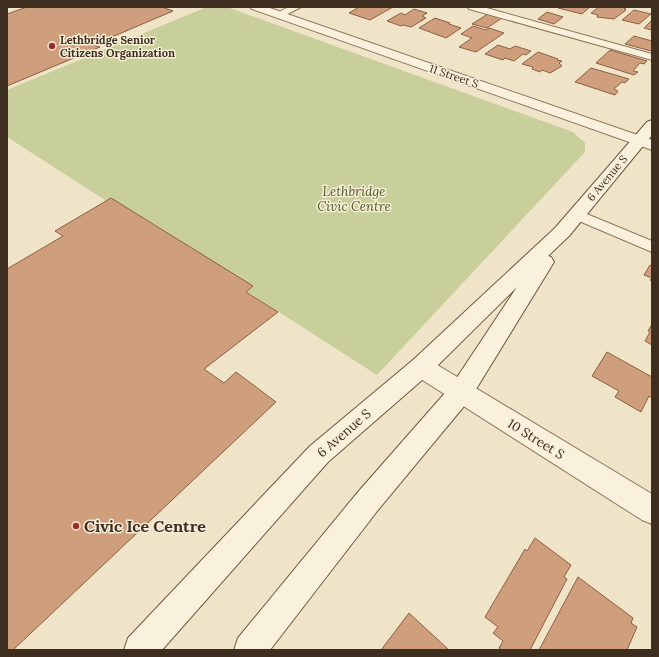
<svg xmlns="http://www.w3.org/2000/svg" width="659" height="657" font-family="Lora,serif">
<rect width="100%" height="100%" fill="#f0e4c8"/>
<!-- green -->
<polygon fill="#c9cf9b" points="207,7 227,7 573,132 585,143 585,152 377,375 7,137 7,90"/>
<!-- building -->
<g fill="#cf9f7d" stroke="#8d5f41">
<polygon points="27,7 162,7 173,11 93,45 100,47 7,86 7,14"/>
<polygon points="359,7 393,7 370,20 349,13"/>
<polygon points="559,7 590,7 582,14 558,8"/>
<polygon points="599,7 621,7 626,8 624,9 626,10 614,19 597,17 598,15 591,13"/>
<polygon points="414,9 427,13 422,16 426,18 422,20 423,20 411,27 403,25 401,26 387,21 401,13 405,15"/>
<polygon points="634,10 651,14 639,24 622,20"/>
<polygon points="547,12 563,17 554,24 538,19"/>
<polygon points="488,14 502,18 487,28 472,24"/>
<polygon points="435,18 450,23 449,24 461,28 446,38 419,28"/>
<polygon points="652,20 652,30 644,28"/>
<polygon points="473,26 486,30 489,28 504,33 476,52 459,47 472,38 461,34"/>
<polygon points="634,36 652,41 652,50 651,51 625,44"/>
<polygon points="498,45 510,49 515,46 531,51 526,55 523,54 514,61 505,58 503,60 485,54"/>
<polygon points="610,50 647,61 644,64 640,63 633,71 638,72 634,75 596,63"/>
<polygon points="538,52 558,59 557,60 562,61 559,63 562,66 550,73 542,70 540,72 532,69 533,67 522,64"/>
<polygon points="591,68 629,79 625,83 622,82 614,89 618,91 615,95 575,82"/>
<polygon points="111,198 253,286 246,292 278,312 204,369 224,383 236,372 276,402 13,650 7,650 7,269 63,236 55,231"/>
<polygon points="650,265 652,266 652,281 650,280 652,278 644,275"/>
<polygon points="652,324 652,345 645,341 650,332 648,331"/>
<polygon points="607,352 652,377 652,398 649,396 641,412 615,397 619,391 592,376"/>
<polygon points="535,538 571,565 564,577 567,579 530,650 501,650 499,648 503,641 493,633 498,627 485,617 525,549 527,551"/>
<polygon points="578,577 633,618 631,623 637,627 627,650 539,650"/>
<polygon points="409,613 449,650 381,650"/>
</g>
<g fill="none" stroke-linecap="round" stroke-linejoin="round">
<defs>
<g id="lane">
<polygon points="288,7 301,7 282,17 276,17 274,15"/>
<polygon points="467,7 483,7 652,54 652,60 469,9"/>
<polygon points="577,210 652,241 652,252 572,218 570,215 572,212"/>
</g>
<g id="street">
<polygon points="250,7 267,7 652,140 652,150 252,9"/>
<polygon points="421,358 429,360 652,494 652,524 642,520 413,374 409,367 413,360"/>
</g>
<polygon id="secondary" points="652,120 652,135 569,236 548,256 551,257 554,262 470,399 378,510 270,650 234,650 238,638 358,492 452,385 517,287 429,374 328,462 162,650 124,650 128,638 310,446 413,360 555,228 647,122"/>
</defs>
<!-- lane casing -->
<use href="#lane" stroke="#8d765c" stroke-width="2"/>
<!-- street casing -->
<use href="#street" stroke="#8d765c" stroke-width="2"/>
<!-- secondary casing -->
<use href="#secondary" stroke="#6f573f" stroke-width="2"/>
<!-- lane -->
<use href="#lane" fill="#faf1dc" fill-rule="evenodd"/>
<!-- street -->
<use href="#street" fill="#faf1dc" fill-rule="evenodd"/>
<!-- secondary -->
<use href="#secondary" fill="#faf1dc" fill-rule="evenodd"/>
</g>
<!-- markers -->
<g fill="#9e2a2b" stroke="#f7eed8" stroke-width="1.5">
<circle cx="52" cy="46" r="4"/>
<circle cx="76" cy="526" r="4"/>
</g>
<g text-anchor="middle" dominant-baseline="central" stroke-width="3" stroke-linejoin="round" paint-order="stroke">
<!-- far-poi labels -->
<g font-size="11" font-weight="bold" fill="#3d2e20" stroke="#f7eed8" text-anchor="start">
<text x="60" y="40">Lethbridge Senior<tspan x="60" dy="13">Citizens Organization</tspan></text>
</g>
<!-- far-street labels -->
<g font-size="11" fill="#3d2e20" stroke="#f7eed8">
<text transform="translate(454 76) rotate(19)">11 Street S</text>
<text transform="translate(607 178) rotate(-50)">6 Avenue S</text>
</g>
<!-- park labels -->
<g font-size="13" font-style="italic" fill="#4d5a26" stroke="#f7eed8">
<text x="354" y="191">Lethbridge<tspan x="354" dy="15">Civic Centre</tspan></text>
</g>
<!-- street labels -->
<g font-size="13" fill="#3d2e20" stroke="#f7eed8">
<text transform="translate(344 433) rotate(-41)">6 Avenue S</text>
<text transform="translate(536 439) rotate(32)">10 Street S</text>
</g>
<!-- near-poi labels -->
<g font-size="16" font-weight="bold" fill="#3d2e20" stroke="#f7eed8" text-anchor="start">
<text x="84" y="526">Civic Ice Centre</text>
</g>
</g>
<!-- border -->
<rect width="659" height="657" fill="none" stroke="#3d2e20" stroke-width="16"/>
</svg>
